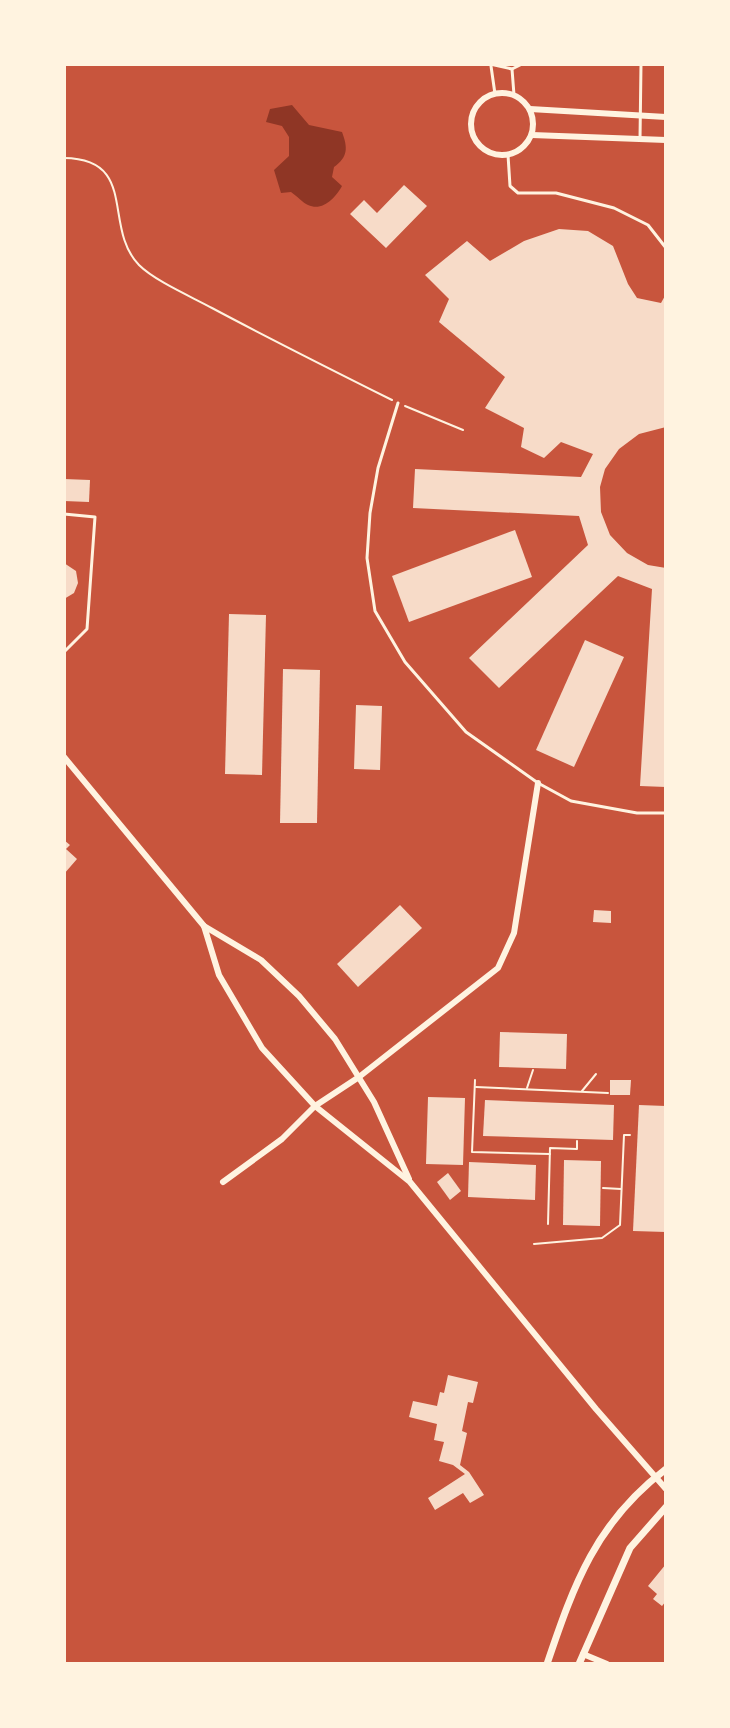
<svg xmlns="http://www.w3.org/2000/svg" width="730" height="1728" font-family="'Noto Serif',serif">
<rect width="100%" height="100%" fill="#c8553d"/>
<!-- water -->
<path fill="#8f3625" d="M292 105 309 125 342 132C348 148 348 157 334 167L332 177 342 186C336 197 323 212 308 205 303 203 297 196 291 192L281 193 274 170 289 156V137L282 126 266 122 270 109Z"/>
<!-- building -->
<g fill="#f7dbc8">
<polygon points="404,185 427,206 386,248 350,214 364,200 377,213"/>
<polygon points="559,229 588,231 613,246 628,284 637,298 661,303 666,294 666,427 639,434 619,449 605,469 600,487 601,512 610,535 627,553 648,565 666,568 666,787 640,786 652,589 618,576 499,688 469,658 588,545 579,516 413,508 415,469 581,477 593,454 561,442 544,458 521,447 524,428 485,408 505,377 439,322 449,299 425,275 467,241 490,261 524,241"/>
<polygon points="64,479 90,480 89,502 64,501"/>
<polygon points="515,530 532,577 409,622 392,576"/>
<polygon points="64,563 76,571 78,583 74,593 64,599"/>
<polygon points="229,614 266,615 262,775 225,774"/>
<polygon points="585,640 624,657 574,767 536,750"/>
<polygon points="283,669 320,670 317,823 280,823"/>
<polygon points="356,705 382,706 380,770 354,769"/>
<polygon points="64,840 70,845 66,849 77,859 64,874"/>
<polygon points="400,905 422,928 358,987 337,964"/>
<polygon points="594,910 611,911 611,923 593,922"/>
<polygon points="500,1032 567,1034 566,1069 499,1067"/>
<polygon points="610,1080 631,1080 630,1095 610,1095"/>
<polygon points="428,1097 465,1098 463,1165 426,1164"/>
<polygon points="485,1100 614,1105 613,1140 483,1136"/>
<polygon points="639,1105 666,1106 666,1232 633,1231"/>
<polygon points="564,1160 601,1161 600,1226 563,1225"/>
<polygon points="469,1162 536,1165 535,1200 468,1197"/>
<polygon points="448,1173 461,1191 450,1200 437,1182"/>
<polygon points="448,1375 478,1382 473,1403 468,1402 462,1431 467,1433 460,1465 469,1472 484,1495 470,1503 463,1493 435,1510 428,1498 465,1474 453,1465 439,1461 444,1442 434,1440 437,1424 409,1417 413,1401 437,1406 440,1392 444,1393"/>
<polygon points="666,1564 666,1601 662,1606 653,1599 657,1594 648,1586"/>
</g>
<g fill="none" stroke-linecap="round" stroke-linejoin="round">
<!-- path -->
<g stroke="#fff3e0" stroke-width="2">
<path d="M64 158C139 159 102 227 139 265 155 281 192 297 212 308 272 340 332 370 392 400"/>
<polyline points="405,406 463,430"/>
<polyline points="475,1080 472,1152 550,1154"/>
<polyline points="476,1087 608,1093"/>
<polyline points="527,1088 533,1070"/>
<polyline points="582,1091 596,1074"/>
<polyline points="603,1188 621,1189"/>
<polyline points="548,1224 550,1148 577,1149 577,1141"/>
<polyline points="534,1244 602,1238 620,1225 624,1135 630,1135"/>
</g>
<!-- service -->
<g stroke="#fff3e0" stroke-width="3">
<polyline points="490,64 512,69 522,64"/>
<polyline points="491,66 495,94"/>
<polyline points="512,69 514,95"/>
<polyline points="640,139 641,64"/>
<polyline points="508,155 510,186 518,193 556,193 614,208 648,225 666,248"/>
<polyline points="398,403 378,468 370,513 367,558 375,611 405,662 466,732 538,783 571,801 637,813 666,813"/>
<polyline points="64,514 95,517 87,629 64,652"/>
</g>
<!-- minor -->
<g stroke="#fff3e0" stroke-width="6">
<circle cx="502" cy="124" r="31"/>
<polyline points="530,109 666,117"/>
<polyline points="532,135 666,140"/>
<polyline points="64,757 204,926 261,960 299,996 335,1039 374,1102 409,1179"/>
<polyline points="204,926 219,975 262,1048 315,1106 410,1182 596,1409 666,1489"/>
<polyline points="223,1182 282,1139 315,1106 359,1077 498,968 514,933 538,783"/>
<polyline points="583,1654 607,1664"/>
</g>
<!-- tertiary -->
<g stroke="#fff3e0" stroke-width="7">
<path d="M547 1664C574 1584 596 1522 666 1469"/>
<polyline points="579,1664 630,1548 666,1507"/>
</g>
</g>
<!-- border -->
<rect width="730" height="1728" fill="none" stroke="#fff3e0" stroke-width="132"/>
</svg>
